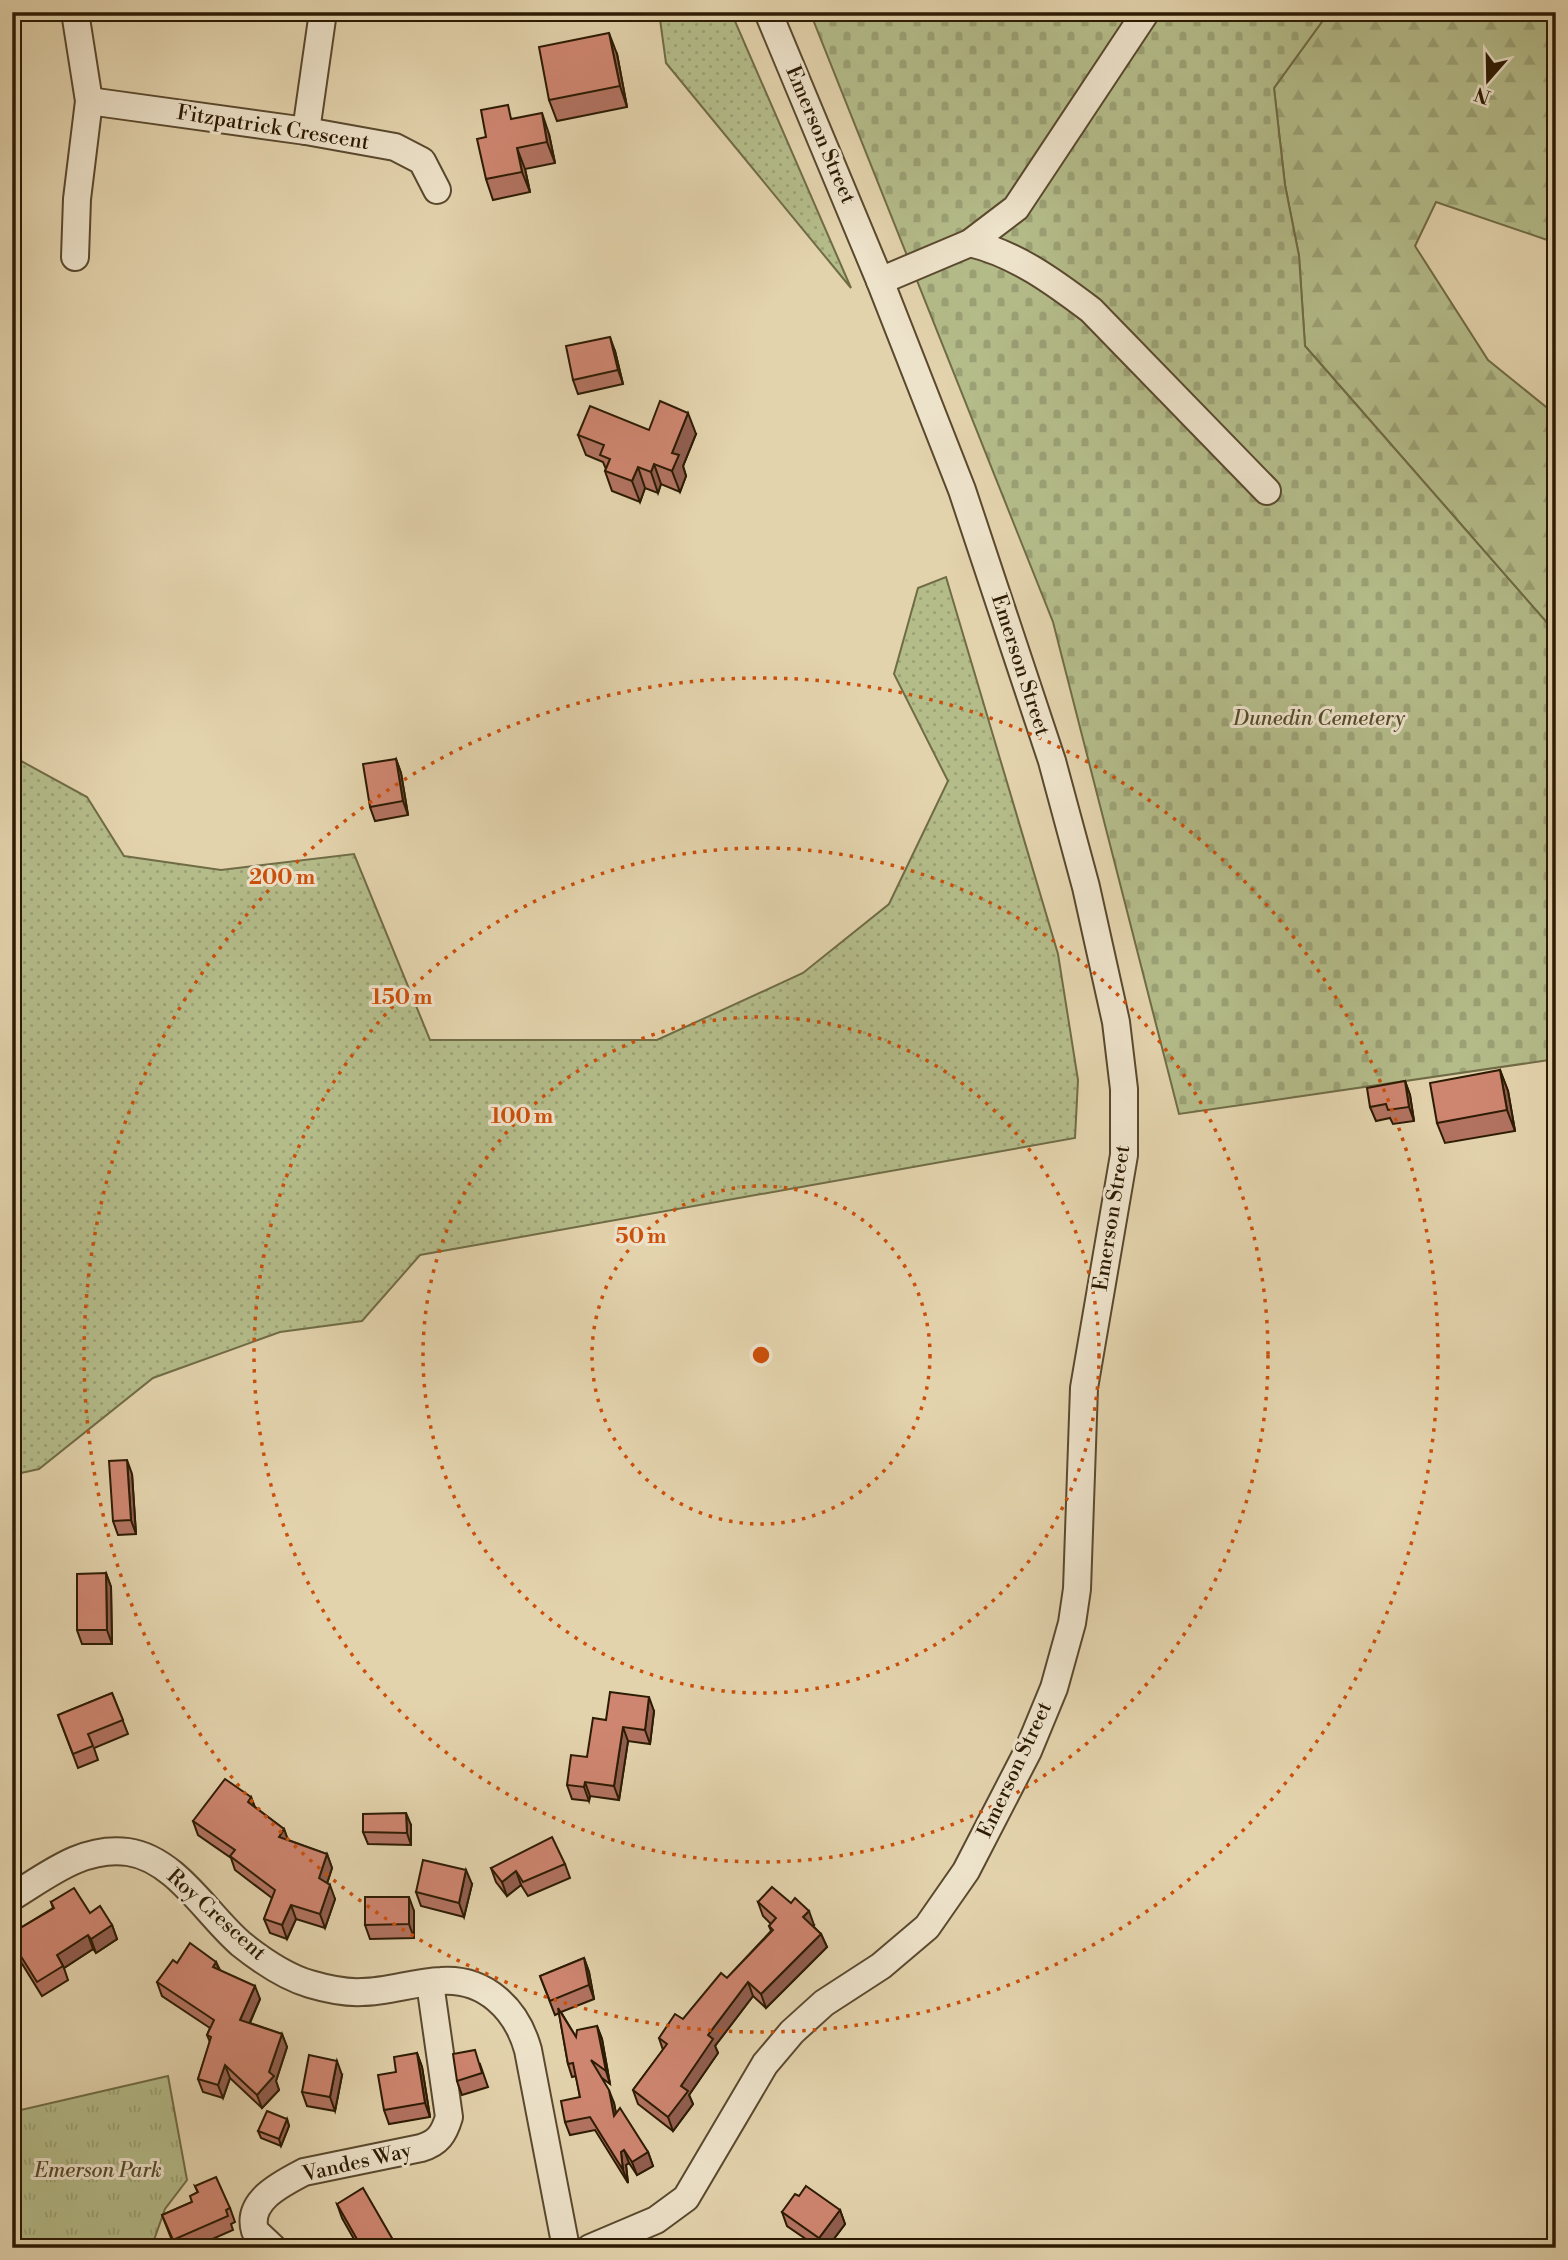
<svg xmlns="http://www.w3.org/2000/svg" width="1568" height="2260" font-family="'Libre Bodoni',serif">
<defs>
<pattern id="grass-dots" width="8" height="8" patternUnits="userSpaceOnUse" patternTransform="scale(1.75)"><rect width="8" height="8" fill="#b4bc8a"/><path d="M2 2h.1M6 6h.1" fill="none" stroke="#9ba175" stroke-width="1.8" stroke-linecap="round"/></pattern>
<pattern id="forest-firs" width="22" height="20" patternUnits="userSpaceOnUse" patternTransform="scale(1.75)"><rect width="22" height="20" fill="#b4bc8a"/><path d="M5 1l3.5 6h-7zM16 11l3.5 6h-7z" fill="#9ba175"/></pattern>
<pattern id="cemetery-stones" width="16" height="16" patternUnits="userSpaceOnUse" patternTransform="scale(1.75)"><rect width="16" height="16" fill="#b4bc8a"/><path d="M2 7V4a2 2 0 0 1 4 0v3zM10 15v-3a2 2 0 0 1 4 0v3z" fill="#9ba175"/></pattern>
<pattern id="park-tufts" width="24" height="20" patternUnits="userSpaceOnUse" patternTransform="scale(1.75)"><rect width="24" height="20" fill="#b4bc8a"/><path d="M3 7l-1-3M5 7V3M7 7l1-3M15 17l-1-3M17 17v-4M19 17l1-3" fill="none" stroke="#9ba175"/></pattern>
</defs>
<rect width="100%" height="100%" fill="#e3d3ad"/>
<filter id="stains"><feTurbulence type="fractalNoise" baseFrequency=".00286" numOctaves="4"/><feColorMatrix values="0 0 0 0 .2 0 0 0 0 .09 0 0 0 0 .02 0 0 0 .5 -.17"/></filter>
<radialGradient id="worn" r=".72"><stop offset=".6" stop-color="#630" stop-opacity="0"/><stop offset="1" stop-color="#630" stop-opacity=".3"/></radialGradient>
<!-- grass -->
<g fill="url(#grass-dots)" stroke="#706c46" stroke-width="2">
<polygon points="659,12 731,12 851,288 666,63"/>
<polygon points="946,577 1058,954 1078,1080 1075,1138 420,1255 362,1321 280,1332 153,1378 39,1469 12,1475 12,756 87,797 124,856 221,870 354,854 430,1040 657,1040 803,973 889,904 948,781 894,674 918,588"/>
</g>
<!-- forest -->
<polygon fill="url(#forest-firs)" stroke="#706c46" stroke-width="2" points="1329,12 1556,12 1556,243 1436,202 1415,246 1488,360 1556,415 1556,633 1305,346 1299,256 1285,185 1274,88"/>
<!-- cemetery -->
<polygon fill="url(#cemetery-stones)" stroke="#706c46" stroke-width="2" points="810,12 1329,12 1274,88 1285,185 1299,256 1305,346 1556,633 1556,1059 1179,1114 1053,622"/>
<!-- park -->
<polygon fill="url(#park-tufts)" stroke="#706c46" stroke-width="2" points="168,2076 187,2180 165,2209 154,2240 157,2248 12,2248 12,2112"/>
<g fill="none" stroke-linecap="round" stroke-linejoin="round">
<defs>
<g id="street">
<polyline points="89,101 306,131 395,147 422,161 437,190"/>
<polyline points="306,131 323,12"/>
<path d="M970 243C1016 254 1054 282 1091 310L1267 491"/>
<polyline points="75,257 77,199 89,101 75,12"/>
<polyline points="880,281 970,243 1016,208 1146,12"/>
<path d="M12 1897C48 1875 83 1846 128 1852 176 1859 207 1915 241 1944 261 1960 286 1977 310 1984 327 1989 344 1993 362 1992 388 1992 414 1982 441 1981 486 1978 517 2010 528 2050L566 2248"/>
<path d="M273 2248 255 2231C246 2201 281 2184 304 2172L421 2148C438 2143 444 2134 449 2117L430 1983"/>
<polyline points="590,2248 656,2220 686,2198 765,2064 792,2032 824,2003 881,1966 927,1927 966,1871 1028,1751 1054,1688 1072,1623 1077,1589 1084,1388 1124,1155 1124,1089 1116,1022 1086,887 1052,761 962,490 880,281 768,12"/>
</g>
</defs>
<!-- street casing -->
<use href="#street" stroke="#5a492e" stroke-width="30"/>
<!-- street -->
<use href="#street" stroke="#ede2ca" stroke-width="26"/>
</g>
<!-- wall -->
<g fill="#b27361" stroke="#2c1b03" stroke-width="2">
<polygon points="617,54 627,107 557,121 549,100"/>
<polygon points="513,119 549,134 555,163 525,169 530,192 493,200 486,179 486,137"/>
<polygon points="615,351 623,384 578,394 573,380"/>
<polygon points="649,430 696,434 683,466 686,476 680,492 661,484 658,493 645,488 640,502 612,491 605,471 606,469 603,462 586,455 578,435"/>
<polygon points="396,759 401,773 408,815 375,821 370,807"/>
<polygon points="1500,1070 1508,1091 1515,1131 1445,1143 1437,1123"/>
<polygon points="1405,1081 1410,1095 1414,1121 1393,1124 1390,1118 1376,1121 1370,1107"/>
<polygon points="132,1474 136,1534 118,1535 113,1521"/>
<polygon points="106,1573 111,1587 112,1644 82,1644 77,1630"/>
<polygon points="112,1693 128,1734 94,1748 98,1760 78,1768 58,1715"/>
<polygon points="654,1711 650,1744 628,1741 619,1800 590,1796 589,1801 572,1799 567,1785 587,1757 606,1720"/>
<polygon points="12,1785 18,1803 12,1806"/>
<polygon points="251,1797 255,1807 284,1829 288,1840 327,1854 332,1868 327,1884 335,1899 325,1928 296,1919 287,1939 270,1933 264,1919 272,1898 235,1870 231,1858 198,1835 193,1821"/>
<polygon points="411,1825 411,1845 368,1844 363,1832"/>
<polygon points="565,1864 570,1878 528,1896 521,1885 507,1896 496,1882 491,1868"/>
<polygon points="472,1884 464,1917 421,1906 416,1892"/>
<polygon points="51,1902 90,1913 112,1925 117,1939 96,1953 93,1949 64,1968 68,1980 42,1996 13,1949 12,1946 12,1933 53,1908"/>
<polygon points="758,1902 814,1925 813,1926 821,1934 827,1947 766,2008 753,1996 715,2046 718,2053 689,2095 693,2104 673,2131 638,2104 633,2090 663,2050 659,2038 683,2019 727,1978 771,1931 769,1926 771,1924 763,1916"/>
<polygon points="414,1911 414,1938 370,1939 365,1925"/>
<polygon points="584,1958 589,1972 594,1999 561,2012 576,2037 597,2026 602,2039 610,2084 602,2078 614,2103 616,2114 648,2152 653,2166 637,2175 629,2163 626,2165 628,2183 595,2130 570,2135 565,2122 580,2097 576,2076 572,2077 568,2064 559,2013 555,2015 540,1976"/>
<polygon points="216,1962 220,1970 260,1999 250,2023 282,2034 287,2047 276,2081 279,2090 262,2108 230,2078 223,2098 203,2092 198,2079 210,2042 207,2035 210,2028 162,1996 157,1982 177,1963"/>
<polygon points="12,2029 16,2040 12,2042"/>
<polygon points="417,2053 422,2067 430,2117 389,2124 384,2110 396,2072"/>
<polygon points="480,2064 488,2087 462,2095 457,2081"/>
<polygon points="342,2075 335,2111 307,2106 302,2092"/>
<polygon points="287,2119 289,2126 281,2146 261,2138 258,2131"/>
<polygon points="195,2186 230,2208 235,2222 231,2224 233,2230 192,2248 175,2248 162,2215 192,2202 198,2193"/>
<polygon points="337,2204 393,2240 396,2248 359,2248 342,2218"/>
<polygon points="840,2210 845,2224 827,2248 819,2248 787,2226 782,2212"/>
</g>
<!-- shaded-wall -->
<g fill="#915e4f" stroke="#2c1b03" stroke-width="2">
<polygon points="609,33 617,54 627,107 620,86"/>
<polygon points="542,113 549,134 555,163 547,142"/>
<polygon points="517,148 525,169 530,192 522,172"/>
<polygon points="610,337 615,351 623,384 618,370"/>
<polygon points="688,413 696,434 683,466 686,476 680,492 672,471 672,453"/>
<polygon points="654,464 661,484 658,493 651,472"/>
<polygon points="638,467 645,488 640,502 632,481"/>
<polygon points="396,759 401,773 408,815 403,801"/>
<polygon points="1500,1070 1508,1091 1515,1131 1507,1110"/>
<polygon points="1405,1081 1410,1095 1414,1121 1409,1107"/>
<polygon points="127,1460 132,1474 136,1534 131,1520"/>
<polygon points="106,1573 111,1587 112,1644 107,1630"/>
<polygon points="649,1697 654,1711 650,1744 645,1730"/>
<polygon points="623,1727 628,1741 619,1800 614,1786"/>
<polygon points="12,1744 14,1749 12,1763"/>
<polygon points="585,1782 590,1796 589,1801 584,1787"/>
<polygon points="251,1797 256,1811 248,1802"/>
<polygon points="406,1813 411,1825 411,1845 407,1833"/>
<polygon points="284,1829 289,1843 279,1837"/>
<polygon points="327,1854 332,1868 324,1892 319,1878"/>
<polygon points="466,1870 472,1884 464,1917 459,1903"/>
<polygon points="516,1871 521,1885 507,1896 502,1882"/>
<polygon points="330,1885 335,1899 325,1928 320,1914"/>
<polygon points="409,1897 414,1911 414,1938 409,1924"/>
<polygon points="291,1905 296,1919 287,1939 282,1925"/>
<polygon points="809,1911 814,1925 808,1931 803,1917"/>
<polygon points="112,1925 117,1939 96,1953 91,1939"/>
<polygon points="821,1934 827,1947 766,2008 761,1994"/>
<polygon points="88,1935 93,1949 64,1968 57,1955"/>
<polygon points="584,1958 589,1972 594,1999 589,1985"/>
<polygon points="216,1962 221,1975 213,1967"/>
<polygon points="748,1982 753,1996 715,2046 718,2053 689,2095 693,2104 673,2131 668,2117 681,2086 708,2035"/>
<polygon points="255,1986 260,1999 245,2033 240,2020"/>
<polygon points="597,2026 602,2039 610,2084 606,2071"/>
<polygon points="282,2034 287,2047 276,2081 279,2090 262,2108 257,2095 269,2072"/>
<polygon points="417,2053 422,2067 430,2117 425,2103"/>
<polygon points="337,2061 342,2075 335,2111 330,2097"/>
<polygon points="225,2065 230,2078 223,2098 218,2085"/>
<polygon points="609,2090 614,2103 619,2129 614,2116"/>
<polygon points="287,2119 289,2126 281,2146 279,2139"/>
<polygon points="624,2150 629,2163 626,2165 628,2183 623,2170 621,2152"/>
<polygon points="648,2152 653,2166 637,2175 632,2162"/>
<polygon points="840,2210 845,2224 827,2248 823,2248 819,2238"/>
</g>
<!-- building -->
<g fill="#cf8671" stroke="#2c1b03" stroke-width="2">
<polygon points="609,33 620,86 549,100 539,47"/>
<polygon points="508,105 511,119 542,113 547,142 517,148 522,172 486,179 477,139 486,137 481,110"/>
<polygon points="610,337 618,370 573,380 566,346"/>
<polygon points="660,401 688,413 672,453 679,455 672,471 654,464 651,472 638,467 632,481 605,471 610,459 600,455 604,445 578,435 590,406 649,430"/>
<polygon points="396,759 403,801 370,807 363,764"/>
<polygon points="1500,1070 1507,1110 1437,1123 1430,1083"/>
<polygon points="1405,1081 1409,1107 1388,1110 1386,1104 1370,1107 1367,1088"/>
<polygon points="127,1460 131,1520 113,1521 109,1461"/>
<polygon points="106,1573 107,1630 77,1630 77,1574"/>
<polygon points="610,1692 649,1697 645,1730 623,1727 614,1786 585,1782 584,1787 567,1785 571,1755 587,1757 593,1718 606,1720"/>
<polygon points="112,1693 123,1720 88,1734 93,1746 73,1754 58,1715"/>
<polygon points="225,1779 251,1797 248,1802 284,1829 279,1837 327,1854 319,1878 330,1885 320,1914 291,1905 282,1925 264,1919 275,1890 230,1856 235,1850 193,1821"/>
<polygon points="406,1813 407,1833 363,1832 363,1814"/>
<polygon points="552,1837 565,1864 523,1882 516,1871 502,1882 491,1868"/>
<polygon points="423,1860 466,1870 459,1903 416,1892"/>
<polygon points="772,1887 791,1903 795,1898 809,1911 803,1917 821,1934 761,1994 748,1982 708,2035 713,2039 681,2086 688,2091 668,2117 633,2090 667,2044 659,2038 675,2014 683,2019 721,1973 727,1978 773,1930 769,1926 776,1918 758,1902"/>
<polygon points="74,1888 90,1913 100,1906 112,1925 91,1939 88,1935 57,1955 63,1966 37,1982 12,1942 12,1933 54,1908 51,1902"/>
<polygon points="365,1897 409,1897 409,1924 365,1925"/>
<polygon points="190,1943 216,1962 213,1967 255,1986 240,2020 282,2034 269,2072 274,2076 257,2095 225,2065 218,2085 198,2079 211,2037 207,2035 214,2020 157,1982 173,1960 177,1963"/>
<polygon points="584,1958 589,1985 550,2001 540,1976"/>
<polygon points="558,2008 576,2037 577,2030 597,2026 606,2071 591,2060 609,2090 614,2116 620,2108 648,2152 632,2162 624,2150 621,2152 623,2170 590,2117 565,2122 561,2101 580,2097 573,2063 568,2064"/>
<polygon points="475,2050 482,2073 457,2081 453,2054"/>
<polygon points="417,2053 425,2103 384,2110 378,2075 396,2072 394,2057"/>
<polygon points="309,2055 337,2061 330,2097 302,2092"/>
<polygon points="267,2111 287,2119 279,2139 258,2131"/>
<polygon points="216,2177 230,2208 226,2210 228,2216 173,2240 162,2215 192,2202 190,2196 198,2192 195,2186"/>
<polygon points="806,2186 840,2210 819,2238 782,2212 795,2194 799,2196"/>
<polygon points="363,2188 393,2240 380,2248 362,2248 337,2204"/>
</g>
<!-- distance rings -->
<g fill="none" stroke="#cc500b" stroke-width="3.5" stroke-dasharray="3.5 7">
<circle cx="761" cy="1355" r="169"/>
<circle cx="761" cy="1355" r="338"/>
<circle cx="761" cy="1355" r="507"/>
<circle cx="761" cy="1355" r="677"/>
</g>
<g text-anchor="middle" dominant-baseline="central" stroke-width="6" stroke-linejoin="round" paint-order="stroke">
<!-- street labels -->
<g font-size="21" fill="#2c1b03" stroke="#ede2ca">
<text transform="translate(273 128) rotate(9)">Fitzpatrick Crescent</text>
<text transform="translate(820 135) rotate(67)">Emerson Street</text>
<text transform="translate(1020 665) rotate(72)">Emerson Street</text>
<text transform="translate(1112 1218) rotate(-81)">Emerson Street</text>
<text transform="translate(1015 1770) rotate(-65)">Emerson Street</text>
<text transform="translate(216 1915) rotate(42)">Roy Crescent</text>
<text transform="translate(357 2163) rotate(-13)">Vandes Way</text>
</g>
<!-- park labels -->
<g font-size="21" font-style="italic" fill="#554b2c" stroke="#ede2ca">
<text x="1319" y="719">Dunedin Cemetery</text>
<text x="98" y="2171">Emerson Park</text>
</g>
</g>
<circle cx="761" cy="1355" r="10" fill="#cc500b" stroke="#ede2ca" stroke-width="3.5"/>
<g font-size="21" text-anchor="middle" font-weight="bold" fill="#cc500b" stroke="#ede2ca" stroke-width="6" stroke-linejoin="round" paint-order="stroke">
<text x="282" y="884">200 m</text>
<text x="402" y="1004">150 m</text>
<text x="522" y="1123">100 m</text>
<text x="641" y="1243">50 m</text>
</g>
<!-- margin -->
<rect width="1568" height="2260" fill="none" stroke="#e3d3ad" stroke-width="42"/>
<rect x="14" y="14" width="1540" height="2232" fill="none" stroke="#2c1b03" stroke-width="3.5"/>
<rect x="21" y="21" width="1526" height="2218" fill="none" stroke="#2c1b03" stroke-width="2"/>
<!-- north arrow -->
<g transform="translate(1488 80) rotate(200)" stroke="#ede2ca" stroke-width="5" paint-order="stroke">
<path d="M0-5L12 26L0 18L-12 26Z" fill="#2c1b03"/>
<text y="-10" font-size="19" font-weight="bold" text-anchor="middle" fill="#2c1b03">N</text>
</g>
<rect width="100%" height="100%" filter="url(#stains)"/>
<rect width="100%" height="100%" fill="url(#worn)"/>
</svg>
